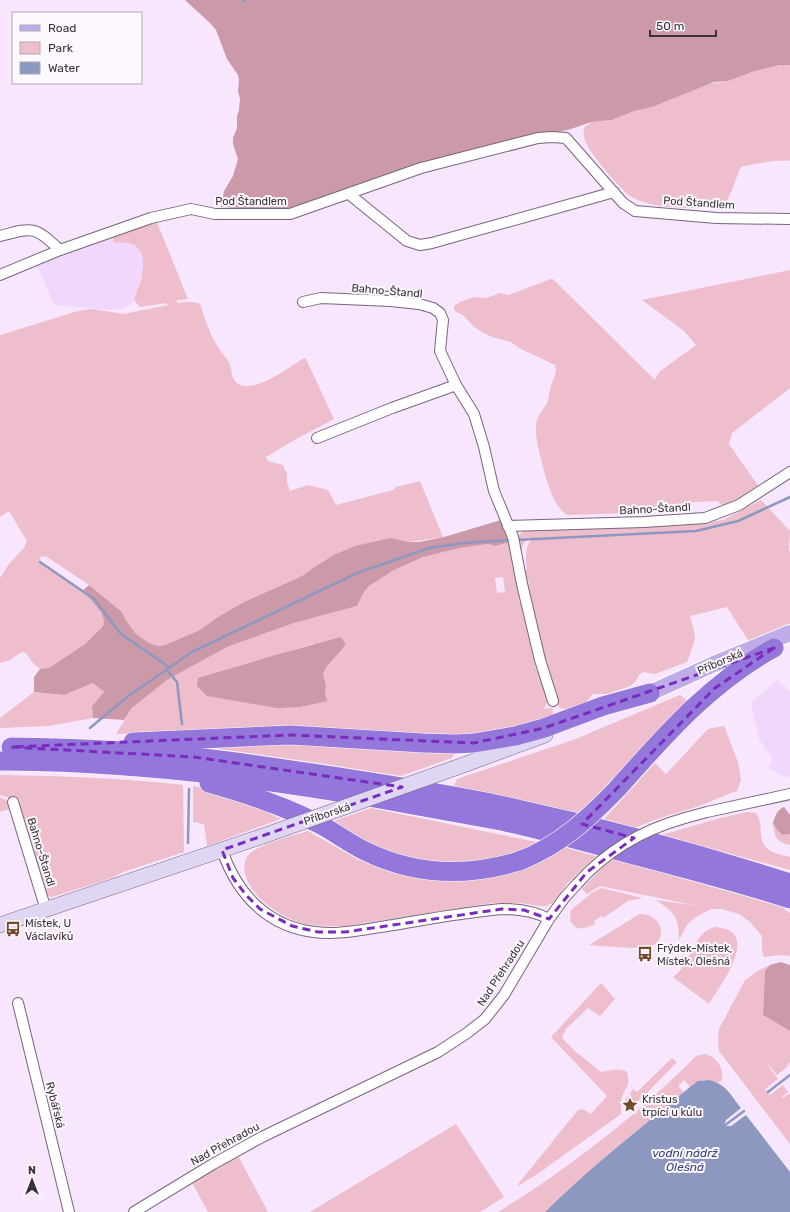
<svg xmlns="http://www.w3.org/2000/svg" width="790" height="1212" font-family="Rubik,sans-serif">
<rect width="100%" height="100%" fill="#f7e6fe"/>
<!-- built -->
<g fill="#f1d7fb">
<polygon points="113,237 115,243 124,242 131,243 137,246 141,250 143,256 143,272 135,295 134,301 132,304 124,308 110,310 54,305 37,264"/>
<polygon points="778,680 790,692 790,777 783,776 768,768 773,759 759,739 751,702"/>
</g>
<!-- green -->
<g fill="#eebecc" fill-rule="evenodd">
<path d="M780 65H790V161C782 159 750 164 741 167 736 176 731 199 723 205 713 211 663 207 650 204 644 202 636 200 630 196 622 191 589 152 586 143 584 138 583 133 584 128L591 122 612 120 634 111 652 107 708 84 728 81 755 71Z"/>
<path d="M156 220 188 299 177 300V303C185 302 193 301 200 304 205 318 209 332 216 344 220 352 227 357 230 365 232 371 231 377 236 382 250 397 290 367 304 358L306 359 334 419 298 438 266 457 268 461 283 465 287 474V482L290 491 308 485 328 490 336 505 393 490 396 487 420 481 443 537 409 542 401 540 313 568 302 576 244 602 218 617 198 631 165 645 158 646 149 643 136 634 125 619 122 612 89 585 47 557 42 556 40 558 41 562 45 566 83 590 101 612 104 621 103 626 85 644 49 668 40 669 33 663 26 653 23 652 20 653 10 660 0 663V578L8 565 24 548 27 541 9 511 0 517V335L78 311 92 309 124 314 168 305 166 303 140 307 134 300C135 294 138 289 140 283 147 258 144 239 114 243L113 237Z"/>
<path d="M790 270V388L732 433 729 444 759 487 727 506 720 504 718 501 696 502 643 508 628 513 567 515C562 512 558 506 555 501 548 489 534 439 536 426 536 416 544 410 548 401 549 396 549 391 551 386 553 379 558 373 555 365L521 349 511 342 492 337 482 332 474 327 463 315 456 312 454 309V306L460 302 474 297 487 298 500 293 509 295 551 279H553L655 380 659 372 696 345 684 331 642 300Z"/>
<path d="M761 500 790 531 789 550 790 552V629L751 645 727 607 690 616 694 631 695 640 687 662 655 674 643 672 639 675 635 682 630 686 607 694H593L585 703 567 709 560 708 556 702 537 641 527 589 530 579 527 583 517 537 525 530 688 525 723 520ZM527 540H532C524 545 526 561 527 570L524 568C522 559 519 546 527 540Z"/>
<path d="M510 542 516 583 536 669 540 675 548 700 544 709 552 708 554 718 526 725 460 737 253 730 116 734 132 708 167 680 227 647 294 623 357 606 364 592 369 586 394 570 423 557 460 548 488 544 495 546ZM503 577 505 592 497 593 495 578ZM313 644 346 645 326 666 323 674 326 685 325 694 226 698 208 696 198 678Z"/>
<polygon points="93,683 104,692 92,706 93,718 48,726 0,728 0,718 34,692 64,695"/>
<polygon points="680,695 687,701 616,776 579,813 454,786 457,779 573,740"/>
<path d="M724 726 738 762 741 780 737 791C722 796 708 803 693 808 673 814 654 819 635 828L604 819 655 763 666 774 708 729Z"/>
<polygon points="279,744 454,753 452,758 401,776 319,763 206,747"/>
<path d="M0 775C61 776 122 778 183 785L184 852 123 872 112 878 52 897 46 896 17 805 20 801 0 795Z"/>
<polygon points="193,786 230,794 281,819 207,846 204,824 193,822"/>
<polygon points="0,797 9,802 10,809 0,812"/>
<polygon points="371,808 541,843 527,849 478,864 401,859 325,824"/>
<path d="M747 812 756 813C765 825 756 842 769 850 774 854 784 855 790 857V870L662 835 720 818Z"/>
<path d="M773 823 777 830 783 835 790 834V845C776 842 774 836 773 823Z"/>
<path d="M308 831 357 859 392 873 415 877 563 847 596 856 566 885 554 902 546 906H539L521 903H492L346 926C333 926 319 926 306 924 287 920 261 904 251 887 249 884 247 880 246 876 243 869 244 859 250 853 263 843 292 836 308 831Z"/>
<path d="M614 859 782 907 790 913V956L782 955 764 957 762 950V936L750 922 739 914 722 909H711L696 917 687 925 679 940C679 917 675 913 656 900L698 906 600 886 587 894 582 889 603 867Z"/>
<path d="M601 888 643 898 628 901 603 918 601 916 594 921 595 924C585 929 576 932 570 920L571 910 593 892Z"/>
<path d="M642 914C660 915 669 937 652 946 644 950 599 946 589 945L638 915Z"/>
<path d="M715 927C763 930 721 984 709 1004L673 977C693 964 691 933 715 927Z"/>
<polygon points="770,965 765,971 763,1015 790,1031 790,1062 786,1068 777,1075 769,1065 768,1065 778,1079 765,1089 770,1095 783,1085 788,1092 782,1097 783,1098 790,1093 790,1144 719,1051 718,1040 719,1029 745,980 761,969"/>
<path d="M601 983 615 999 600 1016 588 1008 565 1030 562 1038 576 1052 601 1072C610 1071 619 1067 627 1072 631 1085 626 1086 622 1097 620 1102 621 1109 621 1114L539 1173 518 1186 519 1183 578 1110 583 1109 591 1114 607 1096 551 1037Z"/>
<path d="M705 1054C717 1057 724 1068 722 1080L718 1083C705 1079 701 1078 690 1087L684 1080 678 1086 684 1092C637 1131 588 1169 545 1212H498C549 1181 597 1145 643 1106 661 1090 679 1073 696 1056Z"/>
<polygon points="672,1058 677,1062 644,1096 625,1111 625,1101 633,1089 637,1092"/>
<polygon points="456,1124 504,1197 480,1212 310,1212"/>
<polygon points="238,1156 268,1212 208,1212 192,1183"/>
</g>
<!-- forest -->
<g fill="#cb99a8">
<polygon points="185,0 790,0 790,65 780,65 755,71 728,81 714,82 652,107 634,111 612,120 591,122 571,129 433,161 295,211 221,207 224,191 233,176 238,159 233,144 233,138 237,128 237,116 239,110 240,99 238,91 239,80 238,75 227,59 216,30 210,23"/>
<polygon points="501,520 510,542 495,546 488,544 460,548 423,557 394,570 369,586 364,592 357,606 294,623 227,647 167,680 132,708 124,720 93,718 92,706 104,692 93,683 64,695 34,692 34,677 40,669 49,668 85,644 103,626 104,621 101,612 83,590 89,585 122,612 125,619 136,634 149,643 158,646 165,645 198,631 218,617 244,602 302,576 313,568 334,555 355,546 391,538 409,542 419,542 444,537"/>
<polygon points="341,637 346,645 327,666 323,674 326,685 325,694 327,701 300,707 277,708 207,696 197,686 198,678 275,655"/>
<path d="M784 807 790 815V834L783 835 777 830 773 823C775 816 777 810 784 807Z"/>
<polygon points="781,962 790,965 790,1031 763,1015 765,971 770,965"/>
</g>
<!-- water -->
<path fill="#8d98c1" d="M709 1080C727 1085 730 1094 741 1108L726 1120 725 1123 726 1126H731L746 1115 790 1172V1212H545C590 1167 641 1128 690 1087L698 1081Z"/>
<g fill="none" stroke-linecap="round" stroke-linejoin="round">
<!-- stream -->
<g stroke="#8d98c1" stroke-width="2.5">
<polyline points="243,0 244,1"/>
<polyline points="516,540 696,531 738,521 790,497"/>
<polyline points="40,562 94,599 121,634 169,667"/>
<polyline points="166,669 177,682 182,724"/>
<polyline points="90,728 127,697 192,652 357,573 429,548 464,543 511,540"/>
<polyline points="188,843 189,789"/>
<polyline points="768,1092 790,1075"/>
<polyline points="724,1126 744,1111"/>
</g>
<defs>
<g id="street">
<polyline points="349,194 407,241 420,245 432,243 614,192"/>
<path d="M0 236C34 227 34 226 60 250"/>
<polyline points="0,275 60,250 151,218 191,209 215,214 290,214 421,168 538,138 552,137 566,138 623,203 635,211 716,218 790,219"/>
<polyline points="303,302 321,298 391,301 419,304 433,308 440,313 443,320 440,351 456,385 474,414 484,447 494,491 513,537 522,584 540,660 553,701"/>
<polyline points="317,438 392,408 456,385"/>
<polyline points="508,526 644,522 705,518 739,505 790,472"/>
<polyline points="13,802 46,910"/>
<polyline points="685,818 707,812 790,794"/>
<path d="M222 850C239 900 275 933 330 933 351 933 372 928 393 925 429 919 466 912 502 909 519 909 534 911 549 919"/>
<polyline points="18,1003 69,1212"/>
<polyline points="134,1212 213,1164 262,1137 438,1052 467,1033 485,1019 504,995 549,919 565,897 577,884"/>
</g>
<g id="secondary">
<polyline points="455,768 545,735"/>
<polyline points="0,925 263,836"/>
</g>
<polyline id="primary" points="650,693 714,664 790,633"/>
<g id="highway">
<polyline points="133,742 290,735 423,743 455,744 474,743 515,736 544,728 603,706 650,693"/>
<path d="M11 747C72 748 133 750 194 757 241 762 287 769 332 776 390 785 448 794 505 806 601 827 697 853 790 883"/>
<path d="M0 761C126 761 250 777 374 798 416 806 459 813 501 821 544 830 588 843 630 854 684 868 737 882 790 899"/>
<path d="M209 783C245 793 281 805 315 822 332 830 347 842 365 851 414 875 467 877 519 861"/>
<path d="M617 789C665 735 711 682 774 648"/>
</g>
</defs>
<!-- street casing -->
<use href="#street" stroke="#77657f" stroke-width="12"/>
<!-- secondary casing -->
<use href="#secondary" stroke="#77657f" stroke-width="16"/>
<!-- primary casing -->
<use href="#primary" stroke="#fff" stroke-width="18"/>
<!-- highway casing -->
<use href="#highway" stroke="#fff" stroke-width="20"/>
<!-- street -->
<use href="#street" stroke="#fff" stroke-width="10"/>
<!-- secondary -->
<use href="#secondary" stroke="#dfd6f4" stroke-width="15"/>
<!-- primary -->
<use href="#primary" stroke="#beade9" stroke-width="16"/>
<!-- highway -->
<use href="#highway" stroke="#9377db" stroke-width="19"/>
<defs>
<path id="street-bridge" d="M577 884C606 851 642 830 685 818"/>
<polyline id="secondary-bridge" points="263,836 455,768"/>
<path id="highway-bridge" d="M519 861C559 846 588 819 617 789"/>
</defs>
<!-- street-bridge casing -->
<use href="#street-bridge" stroke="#77657f" stroke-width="12" stroke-linecap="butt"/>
<!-- secondary-bridge casing -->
<use href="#secondary-bridge" stroke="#77657f" stroke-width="16" stroke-linecap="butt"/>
<!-- highway-bridge casing -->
<use href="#highway-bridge" stroke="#fff" stroke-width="20" stroke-linecap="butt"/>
<!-- street-bridge -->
<use href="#street-bridge" stroke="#fff" stroke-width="10"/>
<!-- secondary-bridge -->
<use href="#secondary-bridge" stroke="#dfd6f4" stroke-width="15"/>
<!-- highway-bridge -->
<use href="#highway-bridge" stroke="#9377db" stroke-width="19"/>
</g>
<!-- marked area -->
<path fill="none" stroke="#7b2cbf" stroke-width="3" stroke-dasharray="8 5" stroke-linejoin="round" d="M774 648 715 688 582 824 634 838 587 872 549 919 524 910 502 909 345 932H318L292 926 260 909 246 895 233 878 222 850 402 787 194 757 11 747 290 735 474 743 544 728Z"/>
<!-- icons -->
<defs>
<symbol id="bus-bare" viewBox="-9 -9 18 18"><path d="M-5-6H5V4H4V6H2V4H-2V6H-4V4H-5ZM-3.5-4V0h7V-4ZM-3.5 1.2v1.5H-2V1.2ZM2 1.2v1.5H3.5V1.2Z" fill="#724c28" stroke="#fdf8fe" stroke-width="2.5" paint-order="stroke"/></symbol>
<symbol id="sight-bare" viewBox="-9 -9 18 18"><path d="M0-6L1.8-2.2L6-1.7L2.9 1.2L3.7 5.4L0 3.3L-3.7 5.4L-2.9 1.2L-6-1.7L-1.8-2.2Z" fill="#724c28" stroke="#fdf8fe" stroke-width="2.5" paint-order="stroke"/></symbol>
</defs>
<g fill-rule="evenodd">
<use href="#bus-bare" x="2" y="918" width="22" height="22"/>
<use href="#bus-bare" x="634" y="943" width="22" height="22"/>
<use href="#sight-bare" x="619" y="1094" width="22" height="22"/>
</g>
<g text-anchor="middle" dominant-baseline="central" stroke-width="4" stroke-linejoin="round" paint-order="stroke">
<!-- street labels -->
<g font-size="11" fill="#39313c" stroke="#fdf8fe">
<text x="251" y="201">Pod Štandlem</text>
<text transform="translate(699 203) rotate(4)">Pod Štandlem</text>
<text transform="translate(387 291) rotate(5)">Bahno-Štandl</text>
<text transform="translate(655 509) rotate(-3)">Bahno-Štandl</text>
<text transform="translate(720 662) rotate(-23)">Příborská</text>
<text transform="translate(327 814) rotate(-19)">Příborská</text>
<text transform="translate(41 852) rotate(73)">Bahno-Štandl</text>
<text transform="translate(501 973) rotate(-57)">Nad Přehradou</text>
<text transform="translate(55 1105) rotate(76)">Rybářská</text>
<text transform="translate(225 1144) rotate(-29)">Nad Přehradou</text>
</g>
<!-- poi labels -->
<g font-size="11" fill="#39313c" stroke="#fdf8fe" text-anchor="start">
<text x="25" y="923">Místek, U<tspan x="25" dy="13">Václavíků</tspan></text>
<text x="657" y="948">Frýdek-Místek,<tspan x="657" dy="13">Místek, Olešná</tspan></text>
<text x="642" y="1099">Kristus<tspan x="642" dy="13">trpící u kůlu</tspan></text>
</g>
<!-- water labels -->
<g font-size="12" font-style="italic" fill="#364177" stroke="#fdf8fe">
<text x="685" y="1153">vodní nádrž<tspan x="685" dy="14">Olešná</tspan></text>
</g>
</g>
<!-- legend -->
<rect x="12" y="12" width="130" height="72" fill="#fdf8fe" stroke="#afa8b0"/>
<rect x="20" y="25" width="20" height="6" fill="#beade9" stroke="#afa8b0"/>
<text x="48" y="32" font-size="12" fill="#39313c">Road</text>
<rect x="20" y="42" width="20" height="12" fill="#eebecc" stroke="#afa8b0"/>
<text x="48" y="52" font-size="12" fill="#39313c">Park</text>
<rect x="20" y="62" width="20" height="12" fill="#8d98c1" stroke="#afa8b0"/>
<text x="48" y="72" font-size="12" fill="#39313c">Water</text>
<!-- north arrow -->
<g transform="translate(32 1180)" stroke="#fdf8fe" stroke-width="3" paint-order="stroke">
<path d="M0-3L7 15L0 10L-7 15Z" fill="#39313c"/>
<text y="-6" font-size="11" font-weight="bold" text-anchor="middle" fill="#39313c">N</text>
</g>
<!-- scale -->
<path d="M650 30v6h66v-6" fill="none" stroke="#39313c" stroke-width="2"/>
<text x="656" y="30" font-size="12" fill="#39313c" stroke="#fdf8fe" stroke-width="3" paint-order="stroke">50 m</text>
</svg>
